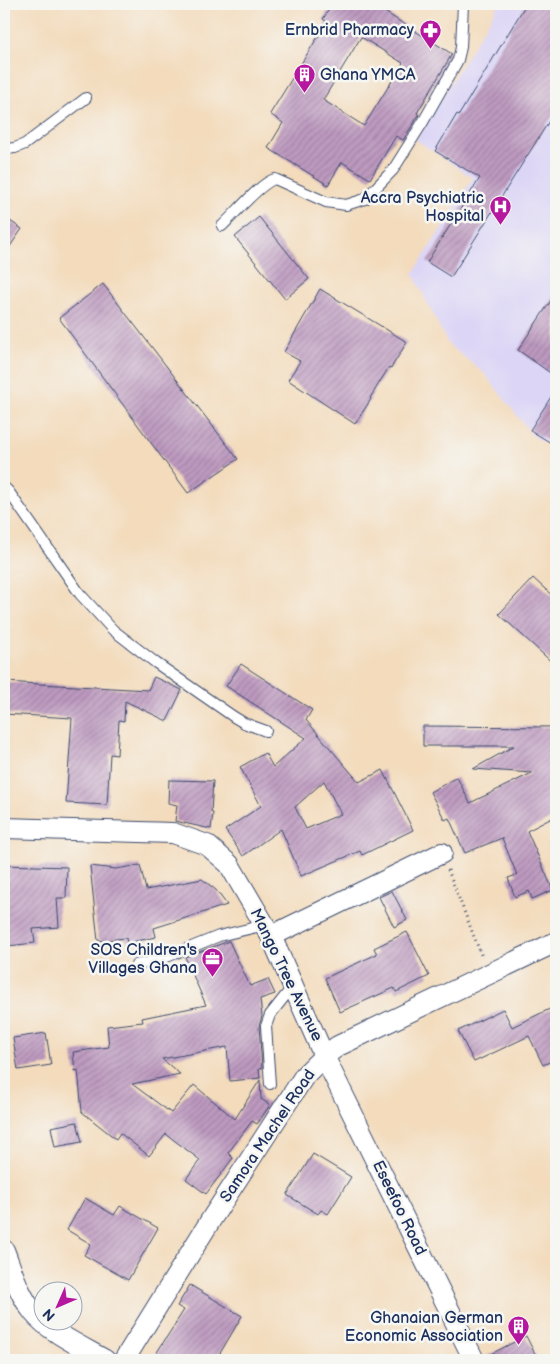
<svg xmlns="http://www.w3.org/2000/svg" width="560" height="1364" font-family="'Balsamiq Sans',sans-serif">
<defs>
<pattern id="building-hatch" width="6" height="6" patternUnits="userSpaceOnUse" patternTransform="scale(1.25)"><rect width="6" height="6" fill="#be9ac0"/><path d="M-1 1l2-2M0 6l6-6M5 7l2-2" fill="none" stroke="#9a7e9f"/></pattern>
</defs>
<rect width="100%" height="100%" fill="#f6f6f2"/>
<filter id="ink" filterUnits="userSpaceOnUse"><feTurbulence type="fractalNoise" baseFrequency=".02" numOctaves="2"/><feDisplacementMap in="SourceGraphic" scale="10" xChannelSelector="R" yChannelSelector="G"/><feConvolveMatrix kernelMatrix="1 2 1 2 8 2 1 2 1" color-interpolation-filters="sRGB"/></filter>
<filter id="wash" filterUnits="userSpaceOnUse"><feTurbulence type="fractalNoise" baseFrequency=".0096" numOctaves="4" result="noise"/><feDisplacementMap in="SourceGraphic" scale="20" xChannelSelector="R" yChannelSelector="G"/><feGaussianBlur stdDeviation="1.12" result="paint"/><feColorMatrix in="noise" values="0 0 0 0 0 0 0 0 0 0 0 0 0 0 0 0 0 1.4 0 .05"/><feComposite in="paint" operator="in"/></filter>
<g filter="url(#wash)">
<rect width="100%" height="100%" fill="#f3dbbc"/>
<!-- built -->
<polygon fill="#dcd5f6" points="499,4 556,4 556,450 533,436 485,374 448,344 413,274 473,178 416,140"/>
<g id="blocks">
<!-- building -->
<g fill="url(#building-hatch)" fill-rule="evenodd">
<path d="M332 4H372L452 54 417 113 419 115 403 140 396 136 370 179 342 162 328 185 268 148 283 123 270 114 327 22 323 19ZM361 37 403 63 364 126 323 100Z"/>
<polygon points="526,4 556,4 556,110 451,277 427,262 480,178 435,151 457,114 459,115"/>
<polygon points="4,217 22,229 4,255"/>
<polygon points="259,217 309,279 285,299 235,237"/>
<polygon points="103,284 238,459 188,493 59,318"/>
<polygon points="320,289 407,342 391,368 389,367 370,398 371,399 355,424 288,380 300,361 284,352"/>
<polygon points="556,293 556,377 518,350"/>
<polygon points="556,389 556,446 530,430"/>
<polygon points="533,578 556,599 556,666 499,614"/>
<path d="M241 664 312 710 306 720 359 782 383 770 413 830 362 855 360 851 301 876 281 829 243 856 225 830 261 806 240 767 265 753 273 767 306 738 226 686ZM324 781 341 814 306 829 295 807Z"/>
<polygon points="154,677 182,690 167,721 125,701 124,721 119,720 117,755 110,754 107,805 66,803 72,718 4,714 4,682 148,690"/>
<polygon points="423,726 556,727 556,816 527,831 553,890 532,899 529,891 515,897 508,878 517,875 502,838 465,853 449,818 445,820 430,792 457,777 470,803 532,773 473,769 514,746 423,746"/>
<polygon points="169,780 213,781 211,812 213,813 211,829 175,821 177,805 168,803"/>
<polygon points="4,865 67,867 66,898 57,898 59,927 33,929 35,943 7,946 4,910"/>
<polygon points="140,865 146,890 202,879 216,890 227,905 154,928 156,937 127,943 126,938 98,941 90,866 116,869"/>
<polygon points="392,891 407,920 394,927 379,897"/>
<polygon points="407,932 429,976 396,992 394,988 340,1012 325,978 377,954 374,948"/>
<polygon points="229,941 250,986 268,979 275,994 260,999 262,1016 259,1026 262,1068 259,1069 260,1078 230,1081 227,1047 162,1059 180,1074 132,1084 171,1113 194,1085 235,1119 260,1080 261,1099 270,1105 257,1124 252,1121 228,1153 233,1158 206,1194 186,1179 200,1160 166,1134 149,1156 120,1133 116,1139 82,1112 78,1070 75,1071 73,1052 109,1047 107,1026 143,1022 142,1018 206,1005 185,957"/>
<polygon points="556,1006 556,1059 543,1065 529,1036 474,1062 458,1031 503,1009 512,1027"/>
<polygon points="46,1033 51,1065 18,1070 13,1038"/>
<polygon points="77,1122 82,1142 55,1147 51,1127"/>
<polygon points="313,1154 351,1177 328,1214 321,1210 318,1214 287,1195"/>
<polygon points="85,1198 114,1215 120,1206 158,1228 128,1280 84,1255 91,1244 67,1230"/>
<polygon points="190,1285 242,1316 216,1360 152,1360 184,1310 177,1306"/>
<polygon points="526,1336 538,1360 486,1360 485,1357"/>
</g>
</g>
</g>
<g filter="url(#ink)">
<use href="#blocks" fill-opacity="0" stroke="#3b496c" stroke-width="1"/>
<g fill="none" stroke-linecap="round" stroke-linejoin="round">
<defs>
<g id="service">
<polyline points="4,149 15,148 25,144 86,98"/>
<path d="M222 226C234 215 261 182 275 179L326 202 346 205 365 199 393 170 423 122 458 60 461 47 463 4"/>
<polyline points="4,487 9,492 80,594 113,630 156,663 234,717 244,723 266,731"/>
<polyline points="136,965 159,960 219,936 265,925"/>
<polyline points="270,1084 266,1026 270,1015 293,986"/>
</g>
<g id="minor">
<polyline points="4,828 173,833 207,845 229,864 271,936 324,1056 474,1360"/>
<polyline points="271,936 442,853"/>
<path d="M4 1250C12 1271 19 1295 34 1313 48 1331 84 1348 105 1360"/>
<polyline points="124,1360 212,1218 305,1075 324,1056 338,1046 556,942"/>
</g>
</defs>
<!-- service casing -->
<use href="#service" stroke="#3b496c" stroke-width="12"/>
<!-- minor casing -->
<use href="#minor" stroke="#3b496c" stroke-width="22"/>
<!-- path -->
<polyline stroke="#3b496c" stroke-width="3" stroke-dasharray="1 4" stroke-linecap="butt" points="448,870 482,957"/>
<!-- service -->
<use href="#service" stroke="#fff" stroke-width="10"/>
<!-- minor -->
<use href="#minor" stroke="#fff" stroke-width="20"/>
</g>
</g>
<!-- icons -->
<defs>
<symbol id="pharmacy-pin" viewBox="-11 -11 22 30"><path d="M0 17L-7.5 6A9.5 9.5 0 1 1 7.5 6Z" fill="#b5179e" stroke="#f6f6f2"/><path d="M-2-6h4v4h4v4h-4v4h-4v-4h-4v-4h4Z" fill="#fff"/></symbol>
<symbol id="building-pin" viewBox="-11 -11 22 30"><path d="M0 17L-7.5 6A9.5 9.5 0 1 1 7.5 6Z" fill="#b5179e" stroke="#f6f6f2"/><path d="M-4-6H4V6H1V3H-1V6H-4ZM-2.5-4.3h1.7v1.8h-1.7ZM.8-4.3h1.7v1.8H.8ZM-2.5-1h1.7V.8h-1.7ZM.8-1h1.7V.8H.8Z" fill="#fff"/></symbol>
<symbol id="hospital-pin" viewBox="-11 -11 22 30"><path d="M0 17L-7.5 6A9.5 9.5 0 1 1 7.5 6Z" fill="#b5179e" stroke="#f6f6f2"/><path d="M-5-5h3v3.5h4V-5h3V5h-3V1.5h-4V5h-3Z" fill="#fff"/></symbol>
<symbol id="office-pin" viewBox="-11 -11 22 30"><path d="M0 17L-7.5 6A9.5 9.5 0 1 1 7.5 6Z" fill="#b5179e" stroke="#f6f6f2"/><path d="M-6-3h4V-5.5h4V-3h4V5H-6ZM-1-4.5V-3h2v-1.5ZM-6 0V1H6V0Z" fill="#fff"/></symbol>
</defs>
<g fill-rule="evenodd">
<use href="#pharmacy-pin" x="418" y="18" width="25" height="34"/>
<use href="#building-pin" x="292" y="62" width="25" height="34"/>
<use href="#hospital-pin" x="488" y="194" width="25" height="34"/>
<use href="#office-pin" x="200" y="946" width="25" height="34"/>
<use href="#building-pin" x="506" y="1314" width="25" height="34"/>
</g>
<g text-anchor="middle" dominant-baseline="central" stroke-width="5" stroke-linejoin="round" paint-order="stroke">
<!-- poi labels -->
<g font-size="16" fill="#1b2f5e" stroke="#f6f6f2" text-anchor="end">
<text x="414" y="30">Ernbrid Pharmacy</text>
<text x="320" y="75" text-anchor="start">Ghana YMCA</text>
<text x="484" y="198">Accra Psychiatric<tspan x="484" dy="18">Hospital</tspan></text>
<text x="197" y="950">SOS Children's<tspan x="197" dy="18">Villages Ghana</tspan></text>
<text x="503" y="1318">Ghanaian German<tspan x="503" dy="18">Economic Association</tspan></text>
</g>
<!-- street labels -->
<g font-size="16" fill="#1b2f5e" stroke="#f6f6f2">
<text transform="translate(286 975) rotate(64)">Mango Tree Avenue</text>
<text transform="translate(268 1136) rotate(-56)">Samora Machel Road</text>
<text transform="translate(399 1208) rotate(64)">Eseefoo Road</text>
</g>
</g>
<!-- margin -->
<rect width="560" height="1364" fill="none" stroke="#f6f6f2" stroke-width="20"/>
<!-- north arrow -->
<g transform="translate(58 1306) rotate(225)"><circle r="24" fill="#f6f6f2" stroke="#9ea6b7"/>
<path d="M0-4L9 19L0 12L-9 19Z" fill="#b5179e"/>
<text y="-8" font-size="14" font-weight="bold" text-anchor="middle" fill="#1b2f5e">N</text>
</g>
</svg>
